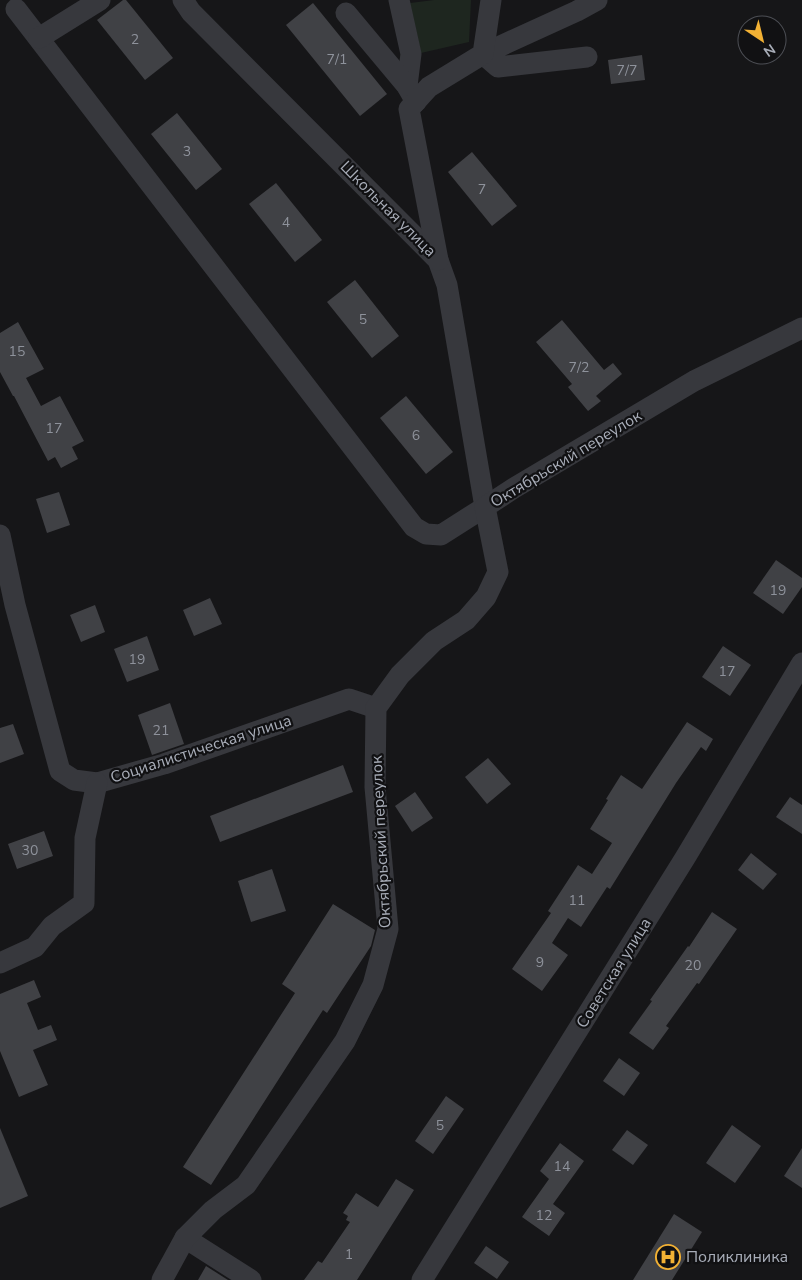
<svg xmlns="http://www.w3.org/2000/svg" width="802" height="1280" font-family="'Nunito Sans',sans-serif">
<rect width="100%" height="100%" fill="#161618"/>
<!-- green -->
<polygon fill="#1e261f" points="434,0 471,0 469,42 421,53 410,3"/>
<!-- building -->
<g fill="#404145">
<polygon points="123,0 126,0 173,58 145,80 97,20"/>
<polygon points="313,3 387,94 360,116 286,25"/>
<polygon points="642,55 645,80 611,84 608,60"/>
<polygon points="177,113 222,169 196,190 151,134"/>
<polygon points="472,152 517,206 492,226 448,172"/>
<polygon points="276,183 322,240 295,262 249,204"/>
<polygon points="355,280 399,336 372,358 327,302"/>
<polygon points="562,320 604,370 613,363 622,374 596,396 601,401 588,411 568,387 572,384 536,342"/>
<polygon points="18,322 44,369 26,378 41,406 60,396 84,441 72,447 78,459 61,468 55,457 48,461 14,396 13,396 0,372 0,333"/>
<polygon points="406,396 453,452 426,474 380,418"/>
<polygon points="59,492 70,525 47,533 36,499"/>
<polygon points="776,560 802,578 802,587 783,614 753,593"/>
<polygon points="210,598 222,624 194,636 183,610"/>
<polygon points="95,605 105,632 81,642 70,615"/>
<polygon points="147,636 159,670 127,682 114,649"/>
<polygon points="723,646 751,665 730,696 702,677"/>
<polygon points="170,703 184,744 152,755 138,715"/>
<polygon points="687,722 713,739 706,751 701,747 676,783 610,889 607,887 581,927 568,918 552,943 568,955 542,991 512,969 551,913 548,911 578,865 592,874 612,843 590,829 608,800 606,799 621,775 642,789"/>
<polygon points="13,724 24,754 0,763 0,728"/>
<polygon points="488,758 511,784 487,804 465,777"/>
<polygon points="343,765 353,792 220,842 210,816"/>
<polygon points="415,792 433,818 412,832 395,806"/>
<polygon points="790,797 802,805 802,834 776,817"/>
<polygon points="44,831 53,856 17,869 8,844"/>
<polygon points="751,853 777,874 763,890 738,870"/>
<polygon points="272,869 286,911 251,922 238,881"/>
<polygon points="333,904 375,930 371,946 327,1013 323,1010 211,1185 183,1167 295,993 282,984"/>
<polygon points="712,912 737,929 699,984 697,983 666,1026 669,1028 653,1050 629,1033 652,1001 650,1000 688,946 689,947"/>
<polygon points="34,980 41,997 27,1003 38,1030 51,1025 57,1040 33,1050 48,1085 19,1097 0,1051 0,994"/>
<polygon points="619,1058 640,1073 624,1096 603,1081"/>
<polygon points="446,1096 464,1109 433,1154 415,1141"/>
<polygon points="732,1125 761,1146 735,1183 706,1163"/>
<polygon points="0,1128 28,1196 0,1208"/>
<polygon points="627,1130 648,1145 633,1165 612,1150"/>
<polygon points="560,1143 584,1161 553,1204 565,1213 549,1236 522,1217 549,1179 540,1171"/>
<polygon points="802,1148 802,1188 784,1176"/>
<polygon points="396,1179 414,1190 357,1280 304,1280 318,1261 322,1263 350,1222 346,1220 348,1216 343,1213 356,1193 378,1207"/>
<polygon points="674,1214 702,1232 672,1280 633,1280"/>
<polygon points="486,1246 509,1262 497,1279 474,1263"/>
<polygon points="206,1266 228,1280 198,1280"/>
</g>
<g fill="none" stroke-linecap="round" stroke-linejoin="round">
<!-- minor -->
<g stroke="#37383d" stroke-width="21">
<polyline points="399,0 411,54 407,86"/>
<polyline points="16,9 414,527 426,534 441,535 485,507 447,285 438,260 191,12 183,0"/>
<polyline points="346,13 407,86 416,102"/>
<polyline points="39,38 100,0"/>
<polyline points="587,57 498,67 483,54 577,11 597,0"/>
<polyline points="438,260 409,109 429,87 483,54 491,0"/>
<polyline points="0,535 15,605 60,771 74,780 97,783 164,764 349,699 376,708"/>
<polyline points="0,963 35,947 52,926 84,903 85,838 97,783"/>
<polyline points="185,1238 251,1280"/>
<polyline points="162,1280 185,1238 213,1210 246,1185 345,1041 373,985 388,929 375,787 376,708 400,675 434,641 466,620 486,597 498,572 485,507 514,488 694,381 802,328"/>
<polyline points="422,1280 685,858 802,663"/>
</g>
</g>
<!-- icons -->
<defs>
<symbol id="hospital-ring" viewBox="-11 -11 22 22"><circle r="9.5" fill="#111113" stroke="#f2b134" stroke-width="1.5"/><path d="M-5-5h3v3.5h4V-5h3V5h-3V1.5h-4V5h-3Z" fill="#f2b134"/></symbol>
</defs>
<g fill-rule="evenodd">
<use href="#hospital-ring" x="654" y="1243" width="28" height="28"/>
</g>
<g text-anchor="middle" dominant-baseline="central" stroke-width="4.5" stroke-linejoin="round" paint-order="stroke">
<!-- number labels -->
<g font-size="14" fill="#8e929b">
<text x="135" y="39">2</text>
<text x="337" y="59">7/1</text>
<text x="627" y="70">7/7</text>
<text x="187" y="151">3</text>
<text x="482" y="189">7</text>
<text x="286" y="222">4</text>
<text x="363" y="319">5</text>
<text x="17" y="351">15</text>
<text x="579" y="367">7/2</text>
<text x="54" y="428">17</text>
<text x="416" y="435">6</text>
<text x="778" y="590">19</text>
<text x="137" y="659">19</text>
<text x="727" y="671">17</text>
<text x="161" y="730">21</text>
<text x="30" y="850">30</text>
<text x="577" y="900">11</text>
<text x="540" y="962">9</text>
<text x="693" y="965">20</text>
<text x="440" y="1125">5</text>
<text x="562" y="1166">14</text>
<text x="544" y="1215">12</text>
<text x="349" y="1254">1</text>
</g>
<!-- street labels -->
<g font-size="16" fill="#a8adb8" stroke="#111113">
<text transform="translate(388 209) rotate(45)">Школьная улица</text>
<text transform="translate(566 459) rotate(-31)">Октябрьский переулок</text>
<text transform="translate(201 749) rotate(-18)">Социалистическая улица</text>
<text transform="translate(381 842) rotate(-93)">Октябрьский переулок</text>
<text transform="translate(614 973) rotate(-58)">Советская улица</text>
</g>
<!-- poi labels -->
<g font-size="16" fill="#a8adb8" stroke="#111113" text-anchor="start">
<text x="686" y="1257">Поликлиника</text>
</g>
</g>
<!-- north arrow -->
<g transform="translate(762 40) rotate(145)"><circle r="24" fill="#111113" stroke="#4d4f55"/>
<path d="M0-4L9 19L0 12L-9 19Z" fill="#f2b134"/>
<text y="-8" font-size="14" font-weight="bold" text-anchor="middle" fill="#a8adb8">N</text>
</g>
</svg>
